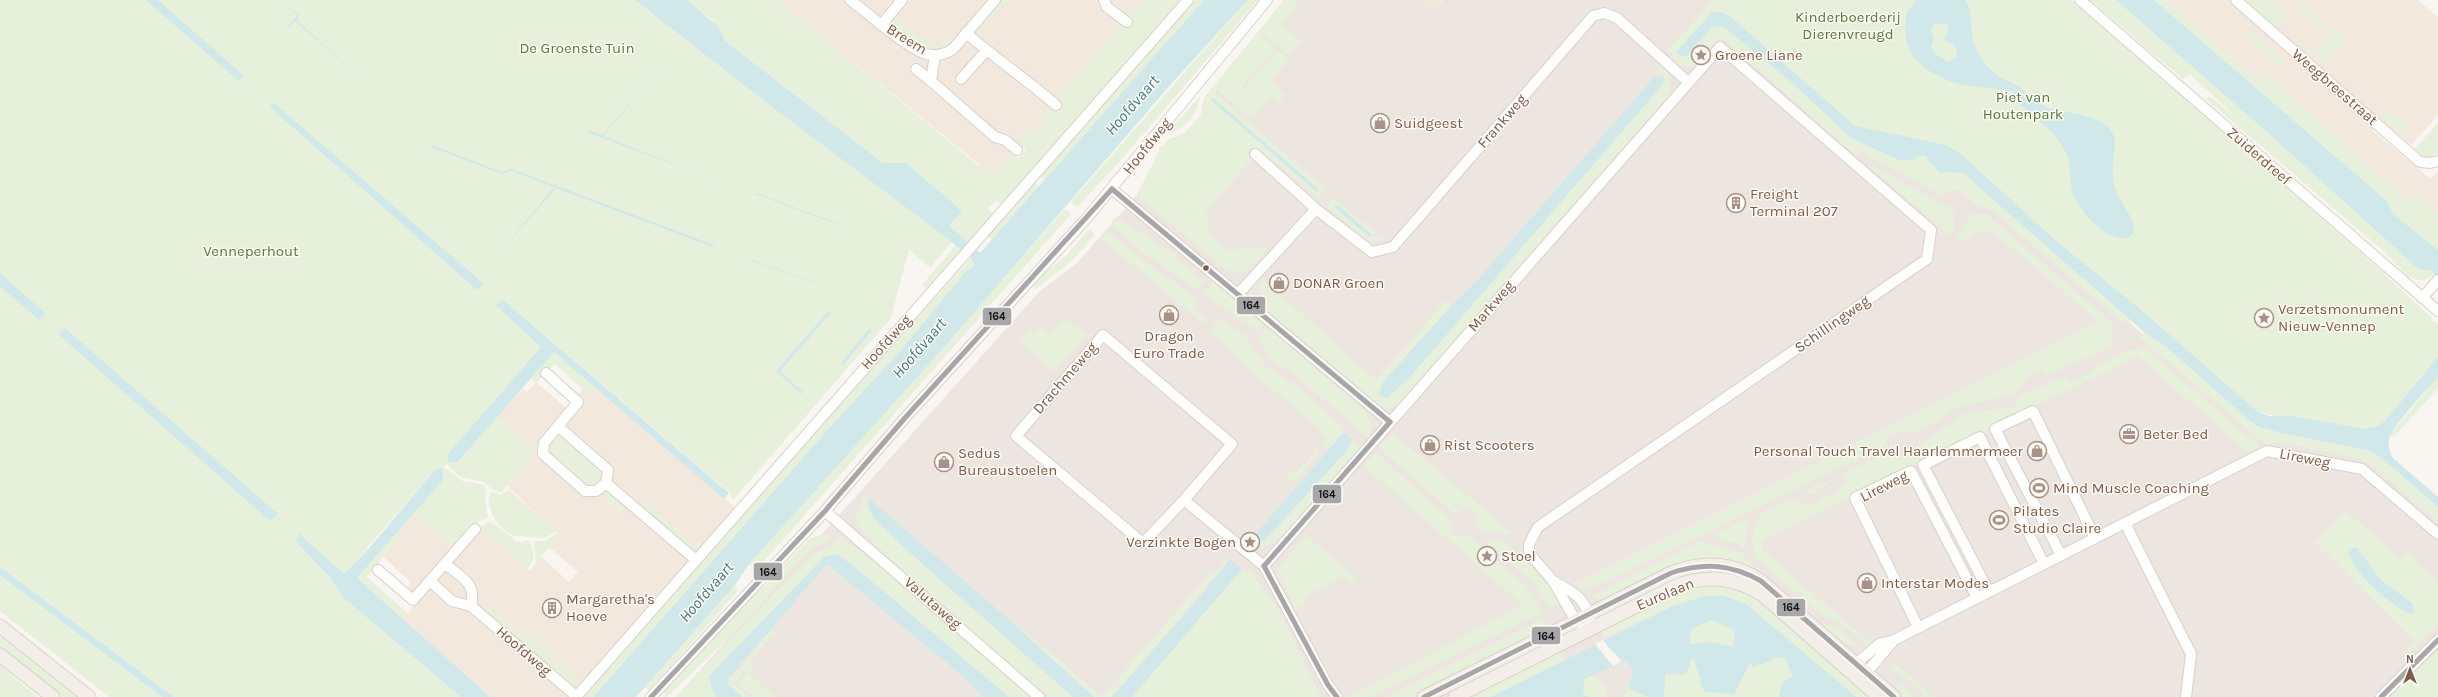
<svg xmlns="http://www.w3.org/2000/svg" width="2438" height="697" font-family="Karla,sans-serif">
<rect width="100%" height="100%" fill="#f9f5f0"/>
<!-- residential -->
<g fill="#f2e8de">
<polygon points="777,0 1155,0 994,176 981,172 977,169 980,165"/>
<polygon points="1419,0 1442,0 1432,12"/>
<polygon points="2166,0 2417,0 2438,17 2438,115 2411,145 2384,122 2373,131 2431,179 2438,172 2438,214 2421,199 2406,199 2267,73 2259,81"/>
<polygon points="536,382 567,409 583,389 589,395 596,388 735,508 570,697 490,697 402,621 418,601 405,590 411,582 379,553 414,513 454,547 476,523 530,570 541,557 569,582 578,572 549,547 560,535 507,486 536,452 497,417 523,389 527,392"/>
</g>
<!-- industrial -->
<polygon fill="#ede5e0" points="1284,0 1419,0 1432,11 1443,0 1713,0 1671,49 1718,28 1883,164 1942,195 1958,188 1975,204 1993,209 2270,440 2359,458 2372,465 2438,521 2438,697 676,697 1040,291 1076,264 1137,195 1160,150 1169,139 1185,133 1201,115 1204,98"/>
<!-- green -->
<g fill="#e7f0db">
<polygon points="0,0 635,0 776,110 952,242 930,268 909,249 891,318 733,500 729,492 502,299 496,306 541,347 449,454 449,460 459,462 497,417 537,452 501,492 493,490 484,482 461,477 446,464 444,467 462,481 484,485 488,518 476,523 454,547 414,513 443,480 442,472 434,471 346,572 343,573 298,534 296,542 327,574 344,598 461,697 174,697 0,567"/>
<polygon points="687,0 777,0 978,165 977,169 980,172 984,168 994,176 1015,153 1018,159 1026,150 1017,144 1029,130 1033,133 1045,120 1041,117 1144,0 1180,0 1001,205 996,201 988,208 993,214 928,288 921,286 962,238 948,226 961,211 906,163 883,163 725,41 713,20"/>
<polygon points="1002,0 1011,0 1014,2 1006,3 980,31 981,41 975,30"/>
<polygon points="1195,0 1204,0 1046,180 1040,176"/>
<polygon points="1248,0 1258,0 1120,161 1077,207 1071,202"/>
<polygon points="1284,0 1294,0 1299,4 1282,24 1301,41 1288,55 1263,34 1262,37 1275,48 1241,88 1243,89 1278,50 1289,59 1271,81 1285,95 1279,102 1273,97 1275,94 1253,117 1248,114 1247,116 1217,90 1215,93 1326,189 1318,198 1260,149 1206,212 1210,235 1227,250 1270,246 1245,272 1234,273 1224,268 1138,197 1161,146 1184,134 1202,114 1205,97"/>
<polygon points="1713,0 2071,0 2359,251 2433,319 2432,321 2438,324 2438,360 2376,437 2258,412 2082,278 2131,321 2122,322 1994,212 1975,204 1958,188 1942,195 1870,158 1861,150 1856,156 1722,37 1692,66 1681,66 1668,50"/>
<path d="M2090 0H2116L2269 134 2415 266 2421 270H2430L2435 274C2415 291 2400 268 2386 253L2206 99 2210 97 2235 116 2190 74 2183 79Z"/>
<polygon points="2154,0 2166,0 2259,81 2266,73 2406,199 2421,199 2438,214 2438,250 2393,214 2387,201"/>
<polygon points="2243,0 2271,0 2288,14 2276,28"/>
<polygon points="2302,5 2333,31 2325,41 2323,38 2328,32 2302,10 2295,15 2294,14"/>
<polygon points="892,16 931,45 932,50 922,47 894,26"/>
<polygon points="2336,29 2349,37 2330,59 2329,58 2323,64 2318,58 2322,53 2327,56 2318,50"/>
<polygon points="2251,31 2281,59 2285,55 2287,56 2279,66 2246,38"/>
<polygon points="947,35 952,41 945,48 936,50"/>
<polygon points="2292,35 2310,52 2320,42 2322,44 2312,56 2290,36"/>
<path d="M1652 64C1670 68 1671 81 1669 95L1401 402C1393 408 1387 409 1377 405L1263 307 1259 290 1262 279 1376 380 1446 300 1451 306 1384 381 1664 81V75Z"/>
<path d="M1200 96C1196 118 1187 128 1166 135Z"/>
<polygon points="2389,111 2410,129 2404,136 2383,118"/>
<polygon points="2438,123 2438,153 2430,158 2422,156 2415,149"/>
<polygon points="1872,166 1951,208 1955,214 1953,220 1955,227 1950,236 1871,168"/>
<polygon points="1035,183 1040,187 995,238 986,237"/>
<polygon points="1333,197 1375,232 1371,236 1384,237 1381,241 1372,242 1365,239 1326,206"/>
<polygon points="1065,209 1071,214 757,569 749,564"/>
<polygon points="1972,213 1987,215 2112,323 2111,346 2046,376 2046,372 2034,370 2012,395 1961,406 1923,429 1916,431 1914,435 1904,430 1889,436 1885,446 1586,591 1574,584 2098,321 1993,232 1980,231 1960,243 1957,239"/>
<polygon points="1116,217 1178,256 1176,259 1195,271 1193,274 1205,280 1197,290 1142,252 1113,226 1112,221"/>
<polygon points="1089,229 1095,234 1073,260 1036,289 1034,285 1037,279 1065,257"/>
<polygon points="1107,231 1155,269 1197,298 1196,312 1207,316 1204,324 1101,239"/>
<polygon points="971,258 974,266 966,271 901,350 831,426 593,697 581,697 807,440"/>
<polygon points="1213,281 1265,324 1258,331 1203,294"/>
<polygon points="1064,318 1086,334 1055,372 1019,342 1029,331 1034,334 1040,326 1049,333"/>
<polygon points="1220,318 1246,336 1266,366 1300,388 1345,429 1342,431 1344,432 1329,449 1323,444 1327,439 1320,433 1322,431 1258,377 1209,331"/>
<polygon points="1268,327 1366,412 1372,427 1369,439 1295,375 1272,360 1258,337"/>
<polygon points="2145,333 2165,346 2250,421 2259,427 2367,450 2379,456 2438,507 2438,521 2372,465 2359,458 2281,442 2266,445 2139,337"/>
<polygon points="2145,348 2261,448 2249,453 2137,356 1766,539 1761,549 1868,641 1873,642 1868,646 1843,625 1820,614 1754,556 1752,538 1760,514 1795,498 1809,506 1826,494 1834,497 1846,480 1842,474 1890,451 1904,456 1965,413 2014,407 2022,395 2063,377 2069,384 2123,352"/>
<polygon points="554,352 596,388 589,395 555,364 536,383 531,378"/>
<polygon points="2438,377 2438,388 2394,437 2390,435"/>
<polygon points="1393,433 1512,533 1508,536 1503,532 1484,532 1474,522 1477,523 1477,517 1470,508 1464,509 1458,503 1455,505 1461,511 1453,513 1381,450 1379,447"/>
<path d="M562 435 602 470V477L595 485 587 486 550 454C545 445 553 437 562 435Z"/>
<polygon points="1352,439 1359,446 1362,443 1364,445 1282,541 1278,539 1262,548 1252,545 1255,540 1264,541 1271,534 1349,448"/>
<polygon points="1317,449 1320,451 1293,483 1285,477 1292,470 1296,473"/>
<polygon points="1375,452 1447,516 1455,535 1468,535 1530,590 1542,613 1371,697 1348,697 1523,605 1364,466"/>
<polygon points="1836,477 1813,494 1807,491"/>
<path d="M509 490 556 531C547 539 538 539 527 537 522 536 516 537 511 534 497 527 488 512 489 496L491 492 500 495Z"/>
<polygon points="609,490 612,496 621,504 627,505 620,513 603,497"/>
<polygon points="864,494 869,498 867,501 871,515 1073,697 1048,697 884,554 853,520 860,511"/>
<polygon points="645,501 700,549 698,551 689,548 640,506"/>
<polygon points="2346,511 2401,559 2407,553 2414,554 2417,564 2438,582 2438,624 2406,657 2402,654 2414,641 2314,542"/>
<polygon points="1744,519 1749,524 1745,536 1747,546 1743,548 1737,543 1721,541 1715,534"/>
<polygon points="489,521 514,539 514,541 524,543 524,540 530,542 534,558 528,568 480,527"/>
<polygon points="558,532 560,535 536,563 534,541 546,541"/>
<polygon points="397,533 401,536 367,577 408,614 403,619 357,578"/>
<polygon points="822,535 834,535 809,551 731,636 667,697 665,697 664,691 736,610 764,587 810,538"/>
<polygon points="1306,535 1357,579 1349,583 1343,576 1305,597 1306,604 1296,609 1278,575 1279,567"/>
<polygon points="839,536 879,565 1031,697 1009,697 824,557 713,692 718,697 676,697 812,554 834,544"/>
<polygon points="1488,539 1502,540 1544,579 1561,603 1551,607 1547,607 1536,585 1486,542"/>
<polygon points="1701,541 1741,553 1816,621 1839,629 1859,647 1845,644 1821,628 1725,560 1604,599 1592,596"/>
<polygon points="1228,556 1230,559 1121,687 1115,681 1212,570 1215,572"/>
<polygon points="1242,569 1248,573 1250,570 1281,614 1321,697 1132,697"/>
<polygon points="0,575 162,697 109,697 0,611"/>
<polygon points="735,585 738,591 650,690 644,687"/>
<path d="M1731 585C1784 608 1831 659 1875 697H1856L1746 604 1705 596 1670 607 1605 638 1601 632 1567 648 1687 586Z"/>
<polygon points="490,606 513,626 508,633 507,628 492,614 486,613"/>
<polygon points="1541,620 1550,625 1535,637 1417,697 1387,697"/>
<polygon points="1711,620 1735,630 1733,647 1712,642 1689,644 1691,629"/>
<polygon points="523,627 577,674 575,676 521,629"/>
<polygon points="1022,628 1101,696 1113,684 1118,690 1112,697 1094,697 1020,630"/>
<polygon points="771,630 777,635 775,638 772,636 750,663 750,667 754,670 749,674 775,697 753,697 738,684 747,673 739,667"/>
<polygon points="519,631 580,685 578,688 568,685 514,637"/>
<polygon points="0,633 80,697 62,697 0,648"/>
<polygon points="1559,648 1565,660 1491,697 1462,697"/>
<polygon points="2438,650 2438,697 2391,697"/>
<path d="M1773 657 1785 658 1793 677C1784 679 1779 688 1779 697H1664L1665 675H1674L1690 666 1691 658 1694 659 1703 689 1734 694 1751 662 1753 666Z"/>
<polygon points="1895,663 1933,697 1923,697 1920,690 1891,667"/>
<polygon points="0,665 38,697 0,697"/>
<polygon points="737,670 743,674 736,682 733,680 731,682 749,697 742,697 727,684 729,678"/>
<polygon points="1593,675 1607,688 1607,697 1589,697 1583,694 1584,679"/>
<polygon points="1901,683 1914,697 1899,697 1893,692"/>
<polygon points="1628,688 1648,697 1624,697"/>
</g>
<!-- water -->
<g fill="#d0e8ea" fill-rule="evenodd">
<polygon points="146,0 158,0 244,76 240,82"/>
<polygon points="279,0 299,15 296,20 362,79 295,21 284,31 297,15"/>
<polygon points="635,0 687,0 718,26 725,41 883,163 906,163 962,211 949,226 980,253 1204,0 1248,0 1172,83 946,345 749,564 735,585 636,697 593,697 831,426 901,350 966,271 974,266 971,258 948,239 776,110"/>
<path d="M1916 0H1965C1973 11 1970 20 1972 34 1974 49 1983 62 1994 73 2001 80 2012 81 2020 87 2028 94 2033 102 2044 106 2062 114 2107 113 2114 136 2117 148 2110 168 2114 184 2117 201 2134 214 2134 231L2130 237C2109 245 2082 214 2074 197 2067 181 2074 165 2063 147 2049 125 2036 120 2019 103 2016 100 2015 94 2011 91L1964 85 1946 80 1926 69 1914 58 1906 43 1905 27 1907 10H1909ZM1936 23 1948 25V34L1944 40 1953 44 1957 50 1956 57 1949 62 1935 54 1931 47 1934 38 1931 30Z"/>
<polygon points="2116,0 2154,0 2387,201 2393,214 2438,250 2438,277 2430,270 2421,270 2415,266 2269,134"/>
<path d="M1712 12H1721L1731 17 1855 126 1946 145 1961 154 2055 240 2146 314 2258 412 2269 416H2292L2365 429 2378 426 2385 421 2438 357V377C2428 389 2394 424 2390 436 2387 444 2389 453 2394 459L2438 497V507L2379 456 2367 450 2282 433 2259 427 2250 421 2165 346 2145 333 1963 173 1939 172 1925 156H1918L1914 160H1899L1851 138 1790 81 1724 27 1713 26 1685 57 1680 56 1676 52Z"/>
<polygon points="665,63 603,136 715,180 587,132 588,130 602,135"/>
<polygon points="1663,76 1664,81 1658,90 1410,377 1388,398 1384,398 1379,394 1384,381 1451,306 1480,277 1654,77"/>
<polygon points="272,103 274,103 484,284 477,290 270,107"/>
<polygon points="432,145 502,172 512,169 714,245 713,247 556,188 494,259 554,187 512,171 502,174 431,147"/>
<polygon points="756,193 842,225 842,226 755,194"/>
<polygon points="750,259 814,282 815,283 750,260"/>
<polygon points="0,273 45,313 39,320 0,286"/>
<polygon points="502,299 729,493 724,499 554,352 458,462 448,462 448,454 541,347 496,306"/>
<polygon points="65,328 278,514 270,521 59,335"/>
<polygon points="1344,432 1352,439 1349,448 1264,541 1255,540 1253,537"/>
<polygon points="442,468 443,480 357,578 490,697 461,697 344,598 327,574 296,542 298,533 343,573 346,572 372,545 434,471"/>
<polygon points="870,499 1005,616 1094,697 1073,697 910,553 873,517 867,501"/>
<path d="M2353 548H2357L2381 580 2413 604 2414 613 2410 614 2404 611C2382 596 2359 578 2348 553Z"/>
<polygon points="837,554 856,568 1009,697 984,697 959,673 827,564 729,678 728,684 742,697 718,697 713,692 709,676 824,557"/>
<polygon points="1230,559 1242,569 1132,697 1112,697 1200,597"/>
<polygon points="0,567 174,697 162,697 0,575"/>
<path d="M1705 596H1723L1746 604 1856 697H1779L1783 682 1793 676 1785 658 1773 657 1771 661 1753 667 1750 662 1734 694 1704 692 1694 659 1691 658 1688 670 1683 675 1667 673 1665 675 1664 697H1648L1628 688 1633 671 1627 660 1584 679 1583 694 1589 697H1491L1671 607ZM1711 620 1735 630 1733 647 1712 642 1689 644 1691 629Z"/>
</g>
<!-- pier -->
<polygon fill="#f9f5f0" points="1603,640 1611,650 1622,661 1613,666 1595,644"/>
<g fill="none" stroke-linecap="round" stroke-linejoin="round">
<!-- stream -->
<g stroke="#d0e8ea" stroke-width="3">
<polyline points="1213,100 1317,190"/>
<polyline points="1336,206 1370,235"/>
<polyline points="843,363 870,330"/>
<polyline points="801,392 778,371 829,313"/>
</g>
<defs>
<g id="minor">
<path d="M850 0C872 16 899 42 923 53 933 57 945 55 953 49L995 0"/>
<polyline points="1104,0 1107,7 1127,22"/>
<polyline points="2080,0 2438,311"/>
<polyline points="2236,0 2420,162 2430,163 2438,161"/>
<polyline points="882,24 902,0"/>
<path d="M966 33C995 58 1027 80 1056 105"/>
<polyline points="935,55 931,81 995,137 1005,140 1017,150"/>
<polyline points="916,69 931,81"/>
<polyline points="961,79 986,51"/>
<polyline points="1255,154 1316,209"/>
<polyline points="1112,189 1390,422"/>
<polyline points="1238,294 1316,209 1372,252 1393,247 1593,16 1604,13 1617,18 1688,82"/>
<polyline points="2422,298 2438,280"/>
<polygon points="1103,335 1232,444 1184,500 1143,543 1016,436"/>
<polyline points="546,373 578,402 544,443 543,454 585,491 596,491 606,483"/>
<polyline points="559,427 608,470 606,483 696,560"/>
<polyline points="1184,500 1264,566 1328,685 1337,697"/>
<polyline points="825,511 1039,697"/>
<polyline points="2125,523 2191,654 2186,697"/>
<polyline points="2061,555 1995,429 2033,411 2095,538"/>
<path d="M445 564C461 577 477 583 471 606L576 696"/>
<polyline points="1264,566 1720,47 1931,230 1927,259 1538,527 1529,544 1529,553 1553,581 1576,621 1581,624"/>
<polyline points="378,570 413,600 475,529"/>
<polyline points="430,581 452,601 471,606"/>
<path d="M1553 581C1576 593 1588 600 1592 628"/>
<polyline points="1989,592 1923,465 1980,437 2044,564"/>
<polyline points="1918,627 1855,498 1911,471 1977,598"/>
<polyline points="1894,640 1867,672 1856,676 1857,663 1879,644 1894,640 2267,451 2362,469 2438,534"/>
<polyline points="576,697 1188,0"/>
<polyline points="651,697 825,511 904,419 1086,219 1267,0"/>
<polyline points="2381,697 2438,640"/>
</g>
<g id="major">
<polyline points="0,626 89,697"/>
<polyline points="0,655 53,697"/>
<path d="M1424 697 1671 573C1702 561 1733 562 1761 581L1894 697"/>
<path d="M1455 697 1678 585C1710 575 1734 577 1763 595L1879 697"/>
</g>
</defs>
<!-- minor casing -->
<use href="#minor" stroke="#d7d1cb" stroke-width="12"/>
<!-- major casing -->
<use href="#major" stroke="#dad1cc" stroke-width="15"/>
<!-- minor -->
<use href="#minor" stroke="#fefefd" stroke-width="10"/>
<!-- major -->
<use href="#major" stroke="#f3eee8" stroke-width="13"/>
<defs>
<g id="bus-1">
<polyline points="1112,189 1390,422"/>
<polyline points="1264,566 1390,422"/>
<polyline points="1264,566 1328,685 1337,697"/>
<polyline points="651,697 825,511 904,419 1112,189"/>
<path d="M1424 697 1671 573C1703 562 1731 564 1761 581L1894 697"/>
<polyline points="2381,697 2438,640"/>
</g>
</defs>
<!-- bus-1 casing -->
<use href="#bus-1" stroke="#fffaf3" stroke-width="8"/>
<!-- bus-1 -->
<use href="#bus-1" stroke="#a7a7a9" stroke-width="5"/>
</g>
<!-- icons -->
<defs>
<symbol id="sight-ring" viewBox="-11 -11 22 22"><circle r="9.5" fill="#fffaf3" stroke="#a69286" stroke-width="1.5"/><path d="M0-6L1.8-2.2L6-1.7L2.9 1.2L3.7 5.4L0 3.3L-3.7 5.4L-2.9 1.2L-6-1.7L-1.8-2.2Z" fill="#a69286"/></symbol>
<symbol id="shop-ring" viewBox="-11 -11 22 22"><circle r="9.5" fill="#fffaf3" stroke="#a69286" stroke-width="1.5"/><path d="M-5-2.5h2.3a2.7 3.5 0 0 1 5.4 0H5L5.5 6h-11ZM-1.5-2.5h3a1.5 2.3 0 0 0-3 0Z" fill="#a69286"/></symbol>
<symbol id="building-ring" viewBox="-11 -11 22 22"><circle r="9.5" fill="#fffaf3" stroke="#a69286" stroke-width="1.5"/><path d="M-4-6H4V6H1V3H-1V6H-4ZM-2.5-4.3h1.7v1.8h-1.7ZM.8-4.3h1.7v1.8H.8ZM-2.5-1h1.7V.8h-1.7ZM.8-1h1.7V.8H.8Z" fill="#a69286"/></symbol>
<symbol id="office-ring" viewBox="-11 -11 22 22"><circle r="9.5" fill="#fffaf3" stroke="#a69286" stroke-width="1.5"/><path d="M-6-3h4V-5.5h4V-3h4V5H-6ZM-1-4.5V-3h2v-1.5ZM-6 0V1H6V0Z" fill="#a69286"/></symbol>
<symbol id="stadium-ring" viewBox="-11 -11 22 22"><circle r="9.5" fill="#fffaf3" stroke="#a69286" stroke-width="1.5"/><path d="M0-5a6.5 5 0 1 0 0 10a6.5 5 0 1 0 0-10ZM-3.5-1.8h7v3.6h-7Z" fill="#a69286"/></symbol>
</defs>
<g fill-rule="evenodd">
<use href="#sight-ring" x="1690" y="44" width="22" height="22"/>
<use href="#shop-ring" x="1369" y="112" width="22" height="22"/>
<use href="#building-ring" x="1725" y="192" width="22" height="22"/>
<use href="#shop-ring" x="1268" y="272" width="22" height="22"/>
<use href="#shop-ring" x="1158" y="304" width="22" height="22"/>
<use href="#sight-ring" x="2253" y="307" width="22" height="22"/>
<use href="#office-ring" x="2118" y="423" width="22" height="22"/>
<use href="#shop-ring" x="1419" y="434" width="22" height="22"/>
<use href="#shop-ring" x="2026" y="440" width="22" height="22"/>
<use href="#shop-ring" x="933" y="451" width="22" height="22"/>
<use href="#stadium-ring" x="2028" y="477" width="22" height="22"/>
<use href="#stadium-ring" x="1988" y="509" width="22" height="22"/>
<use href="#sight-ring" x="1239" y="531" width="22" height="22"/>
<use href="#sight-ring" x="1476" y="545" width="22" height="22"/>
<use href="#shop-ring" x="1856" y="572" width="22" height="22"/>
<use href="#building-ring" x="541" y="597" width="22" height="22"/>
</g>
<!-- markers -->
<circle fill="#7a5c4d" stroke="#fffaf3" stroke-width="1.5" cx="1206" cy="268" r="3.5"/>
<g text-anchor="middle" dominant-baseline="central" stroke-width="3" stroke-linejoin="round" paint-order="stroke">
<!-- park labels -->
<g font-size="15" fill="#537a41" stroke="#fffaf3">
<text x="1848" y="17">Kinderboerderij<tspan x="1848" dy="17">Dierenvreugd</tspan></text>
<text x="577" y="48">De Groenste Tuin</text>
<text x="2023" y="97">Piet van<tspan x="2023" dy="17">Houtenpark</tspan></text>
<text x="251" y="251">Venneperhout</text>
</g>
<!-- street labels -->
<g font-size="15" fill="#7a5c4d" stroke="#fffaf3">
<text transform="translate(907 39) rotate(32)">Breem</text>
<text transform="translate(2335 87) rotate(41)">Weegbreestraat</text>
<text transform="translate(1502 121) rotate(-49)">Frankweg</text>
<text transform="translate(1147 146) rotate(-51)">Hoofdweg</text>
<text transform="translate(2259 156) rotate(41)">Zuiderdreef</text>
<text transform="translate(1491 306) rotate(-49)">Markweg</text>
<text transform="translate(1832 324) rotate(-35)">Schillingweg</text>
<text transform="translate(886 342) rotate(-48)">Hoofdweg</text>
<text transform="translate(1065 378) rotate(-49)">Drachmeweg</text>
<text transform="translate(2305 458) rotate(11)">Lireweg</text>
<text transform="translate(1884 486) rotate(-27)">Lireweg</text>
<text transform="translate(1665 594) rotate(-23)">Eurolaan</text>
<text transform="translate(933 603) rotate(41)">Valutaweg</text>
<text transform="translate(524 651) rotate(41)">Hoofdweg</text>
</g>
<!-- poi labels -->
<g font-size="15" fill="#7a5c4d" stroke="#fffaf3" text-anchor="start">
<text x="1715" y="55">Groene Liane</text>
<text x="1394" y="123">Suidgeest</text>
<text x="1750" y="194">Freight<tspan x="1750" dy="17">Terminal 207</tspan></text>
<text x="1293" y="283">DONAR Groen</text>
<text x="2278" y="309">Verzetsmonument<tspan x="2278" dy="17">Nieuw-Vennep</tspan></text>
<text x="1169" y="336" text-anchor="middle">Dragon<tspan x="1169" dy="17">Euro Trade</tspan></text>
<text x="2143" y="434">Beter Bed</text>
<text x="1444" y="445">Rist Scooters</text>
<text x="2023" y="451" text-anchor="end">Personal Touch Travel Haarlemmermeer</text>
<text x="958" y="453">Sedus<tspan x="958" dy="17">Bureaustoelen</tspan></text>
<text x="2053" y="488">Mind Muscle Coaching</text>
<text x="2013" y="511">Pilates<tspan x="2013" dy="17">Studio Claire</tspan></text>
<text x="1236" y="542" text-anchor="end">Verzinkte Bogen</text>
<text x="1501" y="556">Stoel</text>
<text x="1881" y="583">Interstar Modes</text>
<text x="566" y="599">Margaretha's<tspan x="566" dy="17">Hoeve</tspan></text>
</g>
<!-- water labels -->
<g font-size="16" font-style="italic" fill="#437c86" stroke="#fffaf3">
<text transform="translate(1132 105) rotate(-49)">Hoofdvaart</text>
<text transform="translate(919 348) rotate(-49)">Hoofdvaart</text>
<text transform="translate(706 592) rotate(-49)">Hoofdvaart</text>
</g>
</g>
<g stroke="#fffaf3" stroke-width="1.5">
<rect x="1236" y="296" width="30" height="19" rx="4" fill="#a7a7a9"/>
<rect x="982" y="307" width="30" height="19" rx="4" fill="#a7a7a9"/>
<rect x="1312" y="484" width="30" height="20" rx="4" fill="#a7a7a9"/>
<rect x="753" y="562" width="30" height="19" rx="4" fill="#a7a7a9"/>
<rect x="1776" y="598" width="30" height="19" rx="4" fill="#a7a7a9"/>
<rect x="1531" y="626" width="30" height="19" rx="4" fill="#a7a7a9"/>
</g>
<g font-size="11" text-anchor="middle" font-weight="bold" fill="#111">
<text x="1251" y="309">164</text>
<text x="997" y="320">164</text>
<text x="1327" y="498">164</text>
<text x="768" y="576">164</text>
<text x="1791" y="611">164</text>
<text x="1546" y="640">164</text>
</g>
<!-- north arrow -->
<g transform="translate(2410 669)" stroke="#fffaf3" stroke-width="3" paint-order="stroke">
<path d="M0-3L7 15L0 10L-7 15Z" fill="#7a5c4d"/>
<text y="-6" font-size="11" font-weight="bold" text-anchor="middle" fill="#7a5c4d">N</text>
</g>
</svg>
